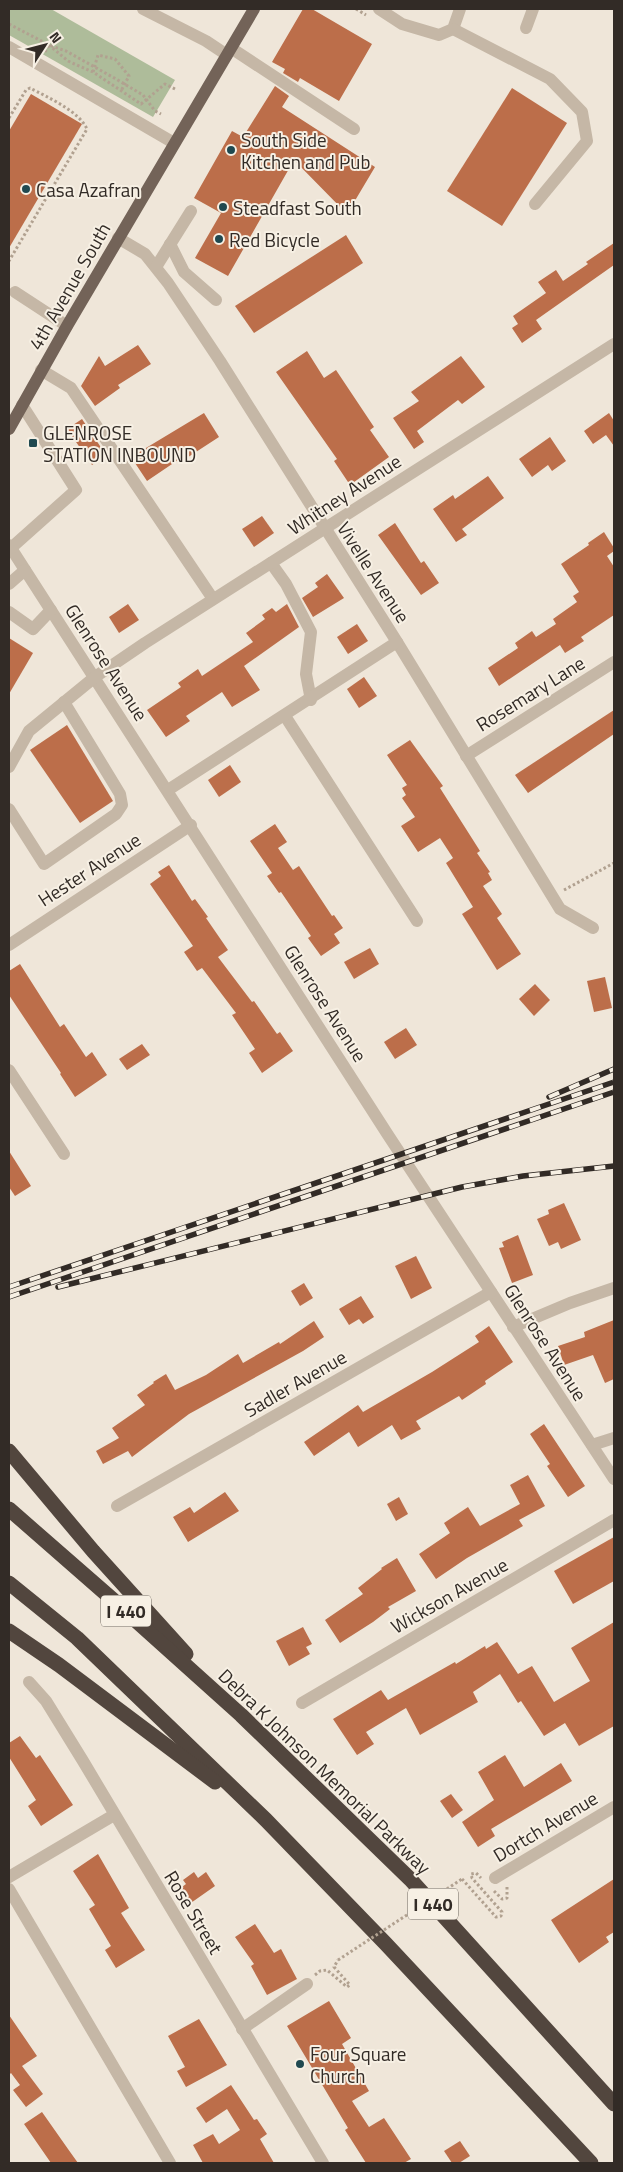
<svg xmlns="http://www.w3.org/2000/svg" width="623" height="2172" font-family="'Titillium Web',sans-serif">
<rect width="100%" height="100%" fill="#efe6d9"/>
<!-- green -->
<polygon fill="#aebc9a" points="9,9 51,9 175,80 153,117 9,35"/>
<!-- building -->
<g fill="#bc6e4a">
<polygon points="303,9 312,9 372,44 339,101 300,78 298,82 283,73 285,69 272,62"/>
<polygon points="275,86 289,96 282,107 375,167 347,214 294,160 228,276 195,258 221,213 194,198 232,131 243,137"/>
<polygon points="512,88 567,123 502,226 447,191"/>
<polygon points="31,94 82,124 9,248 9,131"/>
<polygon points="346,235 363,263 254,333 235,306"/>
<polygon points="614,243 614,265 536,320 542,329 522,343 512,328 518,324 513,316 546,293 538,282 556,270 563,281 588,264 586,262"/>
<polygon points="138,345 151,364 118,385 120,388 95,406 81,386 99,356 105,366"/>
<polygon points="307,351 324,378 336,370 374,427 370,430 389,457 350,485 334,461 337,459 276,372"/>
<polygon points="461,356 485,387 462,404 458,400 417,431 424,442 414,449 393,418 419,401 411,392"/>
<polygon points="204,413 219,437 179,463 178,460 147,481 131,457"/>
<polygon points="609,413 614,421 614,446 606,435 593,444 584,431"/>
<polygon points="82,419 106,455 92,465 67,429"/>
<polygon points="550,437 566,461 552,471 548,465 532,477 519,459"/>
<polygon points="488,476 504,498 462,529 467,535 456,542 433,509 453,495 455,499"/>
<polygon points="262,516 274,533 254,547 242,529"/>
<polygon points="395,523 421,563 424,561 439,583 421,595 378,535"/>
<polygon points="604,532 614,548 614,551 607,556 614,567 614,615 581,637 584,641 565,653 560,645 499,686 488,668 518,648 515,643 532,631 536,637 556,624 553,619 577,602 573,596 579,592 561,564 589,545 588,543"/>
<polygon points="327,574 344,598 313,617 302,598 318,587 315,583"/>
<polygon points="128,604 139,620 119,633 109,617"/>
<polygon points="287,604 299,627 244,666 260,690 232,707 222,692 186,716 190,721 166,737 147,710 181,687 178,683 198,669 202,676 253,642 246,633 265,619 262,615 272,608 276,612"/>
<polygon points="357,624 368,641 348,654 337,637"/>
<polygon points="9,638 33,653 9,694"/>
<polygon points="364,677 377,696 359,708 347,689"/>
<polygon points="614,710 614,734 528,793 515,775"/>
<polygon points="67,725 113,801 80,823 30,750"/>
<polygon points="410,740 443,786 440,788 480,851 477,853 490,872 488,873 492,880 483,886 502,914 497,918 521,954 497,970 462,914 473,907 446,863 453,858 440,838 418,852 401,826 415,817 402,798 406,795 402,788 407,785 387,755"/>
<polygon points="230,765 241,782 219,797 208,780"/>
<polygon points="275,824 287,842 278,848 293,870 299,866 332,916 334,915 343,928 334,934 340,943 321,956 308,938 311,936 281,892 279,893 267,876 272,873 250,841"/>
<polygon points="169,865 192,901 195,899 208,917 206,918 228,950 218,957 252,1002 254,1001 277,1034 280,1032 293,1051 262,1073 249,1053 255,1049 232,1015 236,1013 202,968 197,971 184,952 193,946 150,884 161,876 158,872"/>
<polygon points="370,948 379,964 354,979 344,962"/>
<polygon points="20,964 60,1027 64,1024 86,1057 92,1052 107,1075 75,1097 60,1074 61,1073 9,995 9,971"/>
<polygon points="605,977 612,1008 594,1012 587,981"/>
<polygon points="535,984 550,1000 534,1016 519,999"/>
<polygon points="406,1028 417,1045 395,1059 384,1042"/>
<polygon points="142,1044 150,1055 127,1070 119,1059"/>
<polygon points="9,1151 31,1186 15,1196 9,1187"/>
<polygon points="564,1203 581,1240 561,1249 558,1242 549,1246 537,1219 549,1214 548,1210"/>
<polygon points="518,1235 533,1275 512,1283 499,1248 504,1247 502,1242"/>
<polygon points="416,1256 432,1288 411,1299 395,1266"/>
<polygon points="304,1283 313,1298 300,1306 291,1291"/>
<polygon points="361,1296 374,1317 363,1324 359,1319 349,1325 339,1309"/>
<polygon points="614,1320 614,1379 605,1383 593,1355 564,1365 558,1346 585,1337 584,1332"/>
<polygon points="314,1321 324,1337 303,1351 189,1414 132,1457 128,1451 103,1464 96,1451 119,1438 112,1428 145,1405 137,1395 154,1383 153,1382 166,1374 175,1390 206,1375 238,1354 243,1363 279,1342 280,1344"/>
<polygon points="489,1326 513,1362 485,1381 486,1384 462,1400 459,1396 416,1421 421,1429 401,1440 392,1425 358,1447 349,1432 314,1456 304,1442 358,1405 363,1412 432,1372 479,1342 475,1336"/>
<polygon points="544,1424 585,1486 568,1497 547,1466 550,1464 530,1434"/>
<polygon points="528,1475 545,1506 519,1520 523,1526 467,1558 436,1579 419,1554 450,1533 444,1523 468,1507 480,1526 520,1504 510,1485"/>
<polygon points="225,1492 239,1511 188,1542 173,1517 190,1507 194,1513"/>
<polygon points="399,1497 408,1514 396,1521 387,1504"/>
<polygon points="614,1537 614,1581 573,1604 554,1571"/>
<polygon points="397,1558 416,1591 388,1607 390,1609 373,1622 340,1643 325,1620 363,1594 358,1588 382,1569 381,1568"/>
<polygon points="614,1622 614,1726 579,1746 565,1723 544,1736 521,1701 518,1703 500,1674 473,1692 478,1702 420,1735 406,1708 366,1732 374,1744 357,1755 333,1719 381,1690 388,1700 455,1662 456,1664 485,1646 486,1649 497,1642 518,1674 532,1666 554,1702 590,1681 571,1648"/>
<polygon points="303,1627 312,1644 306,1647 310,1654 289,1666 276,1641"/>
<polygon points="20,1736 36,1758 40,1755 73,1805 41,1826 28,1806 36,1800 9,1757 9,1743"/>
<polygon points="505,1755 524,1787 561,1763 572,1781 491,1829 495,1836 478,1847 462,1822 494,1800 478,1772"/>
<polygon points="451,1794 463,1810 452,1818 440,1801"/>
<polygon points="98,1854 129,1908 121,1913 145,1950 116,1968 105,1950 111,1946 89,1909 95,1905 73,1871"/>
<polygon points="194,1872 198,1878 206,1872 215,1886 188,1905 178,1890 186,1884 183,1880"/>
<polygon points="614,1879 614,1932 606,1937 609,1942 579,1963 551,1920"/>
<polygon points="255,1924 274,1953 281,1949 297,1979 267,1995 251,1966 254,1964 235,1937"/>
<polygon points="329,2001 351,2038 342,2044 369,2091 352,2101 369,2127 384,2118 411,2159 404,2163 366,2163 345,2130 348,2128 287,2026"/>
<polygon points="9,2015 37,2056 22,2066 43,2094 26,2107 13,2090 20,2085 11,2073 9,2075"/>
<polygon points="199,2019 227,2065 186,2087 177,2071 185,2067 168,2036"/>
<polygon points="231,2085 254,2120 257,2119 267,2134 260,2139 274,2163 203,2163 193,2145 213,2134 219,2144 240,2130 227,2109 206,2123 196,2108"/>
<polygon points="42,2112 68,2149 78,2163 51,2163 24,2124"/>
<polygon points="460,2141 470,2156 459,2163 452,2163 444,2151"/>
</g>
<g fill="none" stroke-linecap="round" stroke-linejoin="round">
<!-- path -->
<g stroke="#b1a190" stroke-width="3" stroke-dasharray="2.5 2.5" stroke-linecap="butt">
<polyline points="356,9 366,15"/>
<polyline points="9,24 49,45 68,61 93,72 141,104 165,84 175,89"/>
<polyline points="45,52 49,45 66,51 116,79 143,95 155,111 161,114"/>
<polyline points="93,72 98,55 115,59 129,76 121,91"/>
<path d="M9 118 26 90 30 88C47 97 79 111 87 129L9 261"/>
<polyline points="564,890 614,863"/>
<polyline points="462,1879 496,1917 501,1916 502,1912 472,1878 471,1874 476,1873 481,1878"/>
<polyline points="494,1891 502,1899 507,1898 507,1886"/>
<polyline points="315,1975 320,1971 327,1970 347,1987 350,1985 334,1967 338,1960"/>
</g>
<!-- minor -->
<g stroke="#c5b7a6" stroke-width="12">
<polyline points="143,9 206,41 227,55"/>
<polyline points="379,9 402,24 439,35 453,29 460,9"/>
<polyline points="526,28 533,9"/>
<polyline points="453,29 550,79 582,112 587,141 535,204"/>
<polyline points="9,47 174,143"/>
<polyline points="231,48 354,129"/>
<polyline points="118,238 145,254 168,283 220,361 397,642 560,909 593,928"/>
<polyline points="170,244 184,272 216,300"/>
<polyline points="156,267 191,211"/>
<polyline points="15,292 67,326"/>
<polyline points="41,370 71,388 213,599"/>
<polyline points="9,545 388,1135 614,1479"/>
<polyline points="11,548 76,490 22,405"/>
<polyline points="271,563 286,584 311,632 306,674 311,700"/>
<polyline points="9,584 25,570"/>
<polyline points="9,612 33,629 51,610"/>
<polyline points="285,716 417,921"/>
<polyline points="466,756 614,662"/>
<polyline points="9,767 29,731 95,677 145,643 614,344"/>
<polyline points="168,790 397,642"/>
<polyline points="9,809 44,864 116,814 122,805 120,794 64,702"/>
<polyline points="9,945 191,825"/>
<polyline points="9,1070 64,1154"/>
<polyline points="513,1327 570,1303 614,1288"/>
<polyline points="592,1445 614,1438"/>
<polyline points="117,1506 491,1292"/>
<polyline points="29,1682 46,1701 83,1761 323,2163"/>
<polyline points="302,1703 614,1520"/>
<polyline points="9,1877 114,1815"/>
<polyline points="495,1878 614,1807"/>
<polyline points="9,1889 170,2163"/>
<polyline points="242,2029 307,1984"/>
</g>
<!-- major -->
<polyline stroke="#736358" stroke-width="12" points="9,429 67,326 254,9"/>
<!-- highway -->
<g stroke="#52463e" stroke-width="15">
<polyline points="9,1451 93,1551 186,1654"/>
<polyline points="9,1509 112,1599 241,1715 410,1879 614,2104"/>
<polyline points="9,1583 77,1638 266,1820 386,1944 591,2163"/>
<polyline points="9,1631 59,1665 215,1782"/>
</g>
<defs>
<g id="rail">
<polyline points="549,1097 614,1069"/>
<polyline points="9,1287 614,1082"/>
<polyline points="58,1287 462,1187 523,1176 614,1166"/>
<polyline points="9,1297 614,1092"/>
</g>
</defs>
<!-- rail casing -->
<use href="#rail" stroke="#322b26" stroke-width="5.5"/>
<!-- rail -->
<use href="#rail" stroke="#f7f0e4" stroke-width="4" stroke-dasharray="11" stroke-linecap="butt"/>
<!-- path-bridge -->
<polyline stroke="#b1a190" stroke-width="3" stroke-dasharray="2.5 2.5" stroke-linecap="butt" points="338,1960 462,1879"/>
</g>
<!-- markers -->
<g fill="#204950" stroke="#f7f0e4" stroke-width="2">
<circle cx="231" cy="150" r="5"/>
<circle cx="26" cy="189" r="5"/>
<circle cx="223" cy="207" r="5"/>
<circle cx="219" cy="239" r="5"/>
<rect x="28" y="438" width="10" height="10" rx="2.5"/>
<circle cx="300" cy="2064" r="5"/>
</g>
<g text-anchor="middle" dominant-baseline="central" stroke-width="4" stroke-linejoin="round" paint-order="stroke">
<!-- shield labels -->
<g fill="#f7f0e4" stroke="#6d665f" stroke-width="1">
<rect x="101" y="1595.5" width="50" height="31" rx="4"/>
<rect x="408" y="1888.5" width="50" height="31" rx="4"/>
</g>
<g font-size="18" font-weight="bold" fill="#322b26">
<text x="126" y="1611">I 440</text>
<text x="433" y="1904">I 440</text>
</g>
<!-- poi labels -->
<g font-size="19" fill="#322b26" stroke="#f7f0e4" text-anchor="start">
<text x="241" y="139">South Side<tspan x="241" dy="22">Kitchen and Pub</tspan></text>
<text x="36" y="189">Casa Azafran</text>
<text x="233" y="207">Steadfast South</text>
<text x="229" y="239">Red Bicycle</text>
<text x="43" y="432">GLENROSE<tspan x="43" dy="22">STATION INBOUND</tspan></text>
<text x="310" y="2053">Four Square<tspan x="310" dy="22">Church</tspan></text>
</g>
<!-- street labels -->
<g font-size="19" fill="#322b26" stroke="#f7f0e4">
<text transform="translate(69 286) rotate(-60)">4th Avenue South</text>
<text transform="translate(344 494) rotate(-33)">Whitney Avenue</text>
<text transform="translate(374 572) rotate(57)">Vivelle Avenue</text>
<text transform="translate(107 662) rotate(57)">Glenrose Avenue</text>
<text transform="translate(530 693) rotate(-32)">Rosemary Lane</text>
<text transform="translate(89 869) rotate(-33)">Hester Avenue</text>
<text transform="translate(326 1003) rotate(57)">Glenrose Avenue</text>
<text transform="translate(546 1342) rotate(57)">Glenrose Avenue</text>
<text transform="translate(295 1383) rotate(-30)">Sadler Avenue</text>
<text transform="translate(449 1595) rotate(-30)">Wickson Avenue</text>
<text transform="translate(325 1771) rotate(44)">Debra K Johnson Memorial Parkway</text>
<text transform="translate(545 1826) rotate(-31)">Dortch Avenue</text>
<text transform="translate(194 1912) rotate(59)">Rose Street</text>
</g>
</g>
<!-- border -->
<rect width="623" height="2172" fill="none" stroke="#322b26" stroke-width="20"/>
<!-- north arrow -->
<g transform="translate(45 45) rotate(54)" stroke="#f7f0e4" stroke-width="4" paint-order="stroke">
<path d="M0-4L9 19L0 12L-9 19Z" fill="#322b26"/>
<text y="-8" font-size="14" font-weight="bold" text-anchor="middle" fill="#322b26">N</text>
</g>
</svg>
